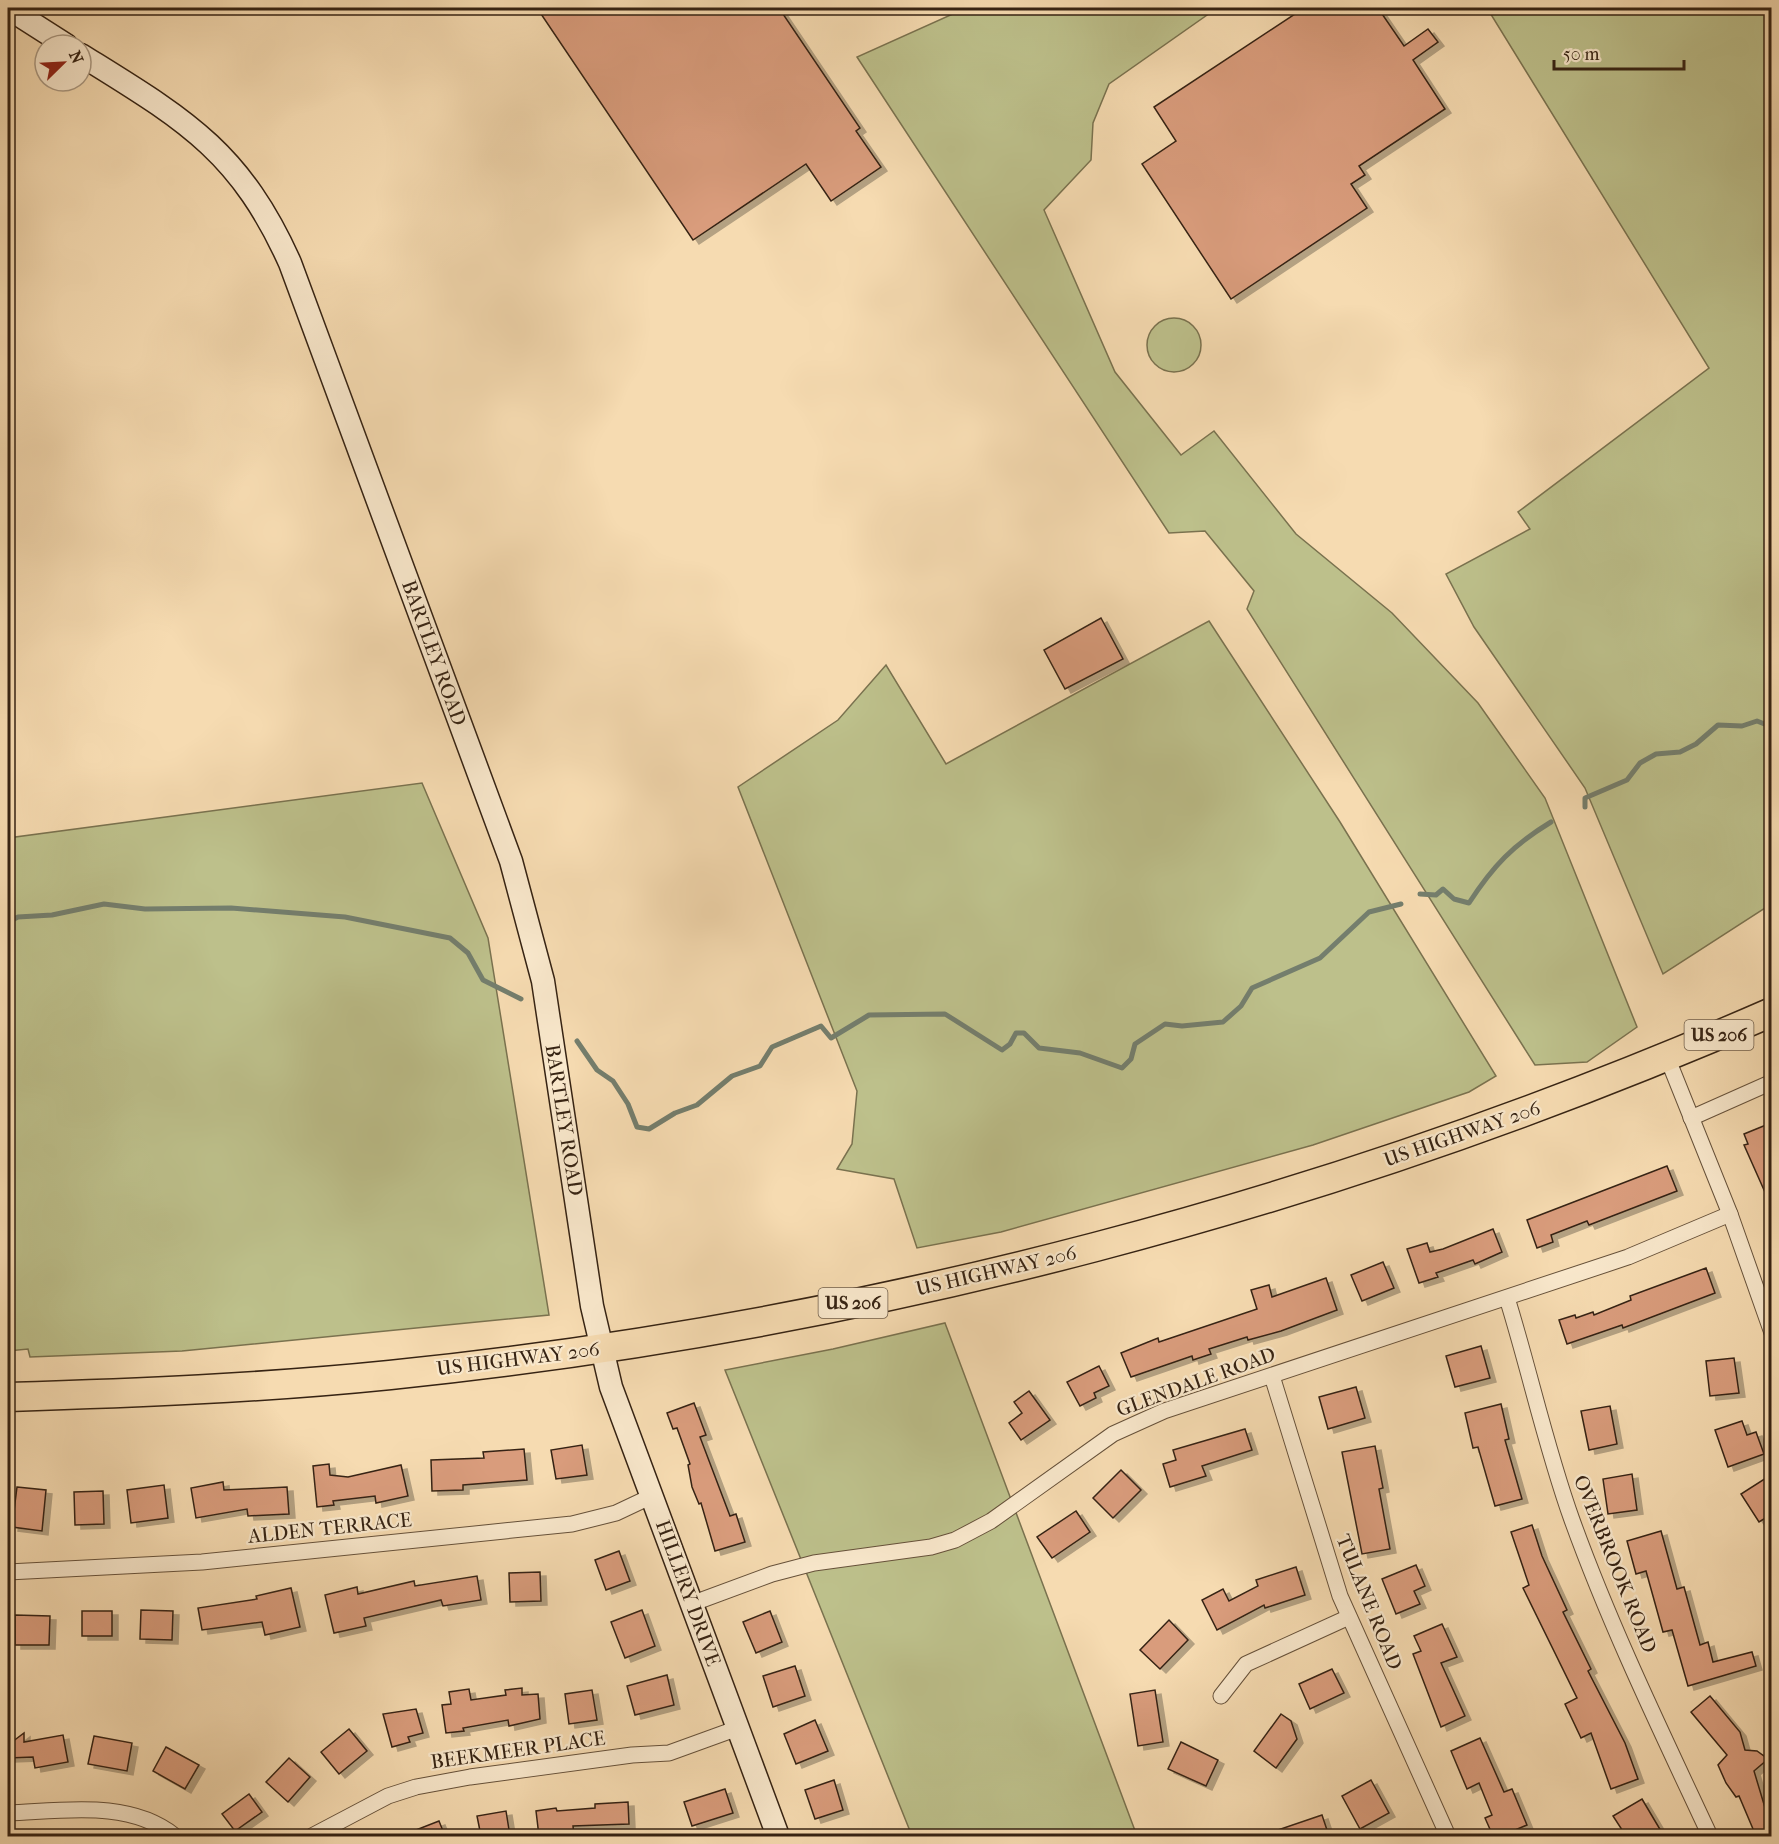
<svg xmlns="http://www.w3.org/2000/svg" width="1779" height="1844" font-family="'IM FELL French Canon',serif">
<defs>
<filter id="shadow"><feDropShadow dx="6" dy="4" stdDeviation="0" flood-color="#0004"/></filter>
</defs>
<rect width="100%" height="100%" fill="#f6dbb1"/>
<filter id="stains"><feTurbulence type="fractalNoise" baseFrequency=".00333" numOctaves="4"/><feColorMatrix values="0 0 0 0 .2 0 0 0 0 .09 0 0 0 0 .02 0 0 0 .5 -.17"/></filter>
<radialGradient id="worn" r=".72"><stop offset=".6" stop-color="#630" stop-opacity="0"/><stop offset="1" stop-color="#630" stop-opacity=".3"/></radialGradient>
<!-- green -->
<g fill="#bdc08b" stroke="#7a724f" stroke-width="1.5">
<polygon points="966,8 1217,8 1109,84 1093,123 1091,160 1044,210 1115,372 1181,455 1214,431 1296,534 1392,613 1478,703 1545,798 1637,1027 1587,1062 1535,1065 1247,609 1254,591 1205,531 1169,533 857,57"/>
<polygon points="1487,8 1771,8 1771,907 1768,906 1663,974 1585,788 1474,627 1446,574 1530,529 1518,512 1709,368"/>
<circle cx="1174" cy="345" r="27"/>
<polygon points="1209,621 1340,822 1496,1076 1469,1092 1313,1145 1001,1232 917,1248 894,1179 837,1169 852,1144 857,1091 738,787 838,720 886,665 946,764"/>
<polygon points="422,783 488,938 549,1315 182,1351 30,1357 28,1349 8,1351 8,838"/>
<polygon points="945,1323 1137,1836 912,1836 725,1370 833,1349"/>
</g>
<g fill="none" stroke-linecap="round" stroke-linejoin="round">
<!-- stream -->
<g stroke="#747e6d" stroke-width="5">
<polyline points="1585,807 1585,798 1627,780 1640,763 1656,754 1680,752 1696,744 1718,725 1742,726 1757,721 1772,727"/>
<path d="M1420 894 1436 895 1443 889 1454 899 1469 903C1493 866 1513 845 1551 822"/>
<polyline points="8,922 18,917 52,915 104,904 145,909 231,908 345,917 450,938 468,953 483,980 521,999"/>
<polyline points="577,1041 597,1070 613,1081 628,1104 637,1127 649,1129 675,1113 697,1105 732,1076 760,1066 772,1047 821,1026 831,1038 869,1015 945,1014 1002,1050 1010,1044 1016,1033 1024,1033 1039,1048 1080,1053 1122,1068 1131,1059 1135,1044 1165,1024 1182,1026 1223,1022 1241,1006 1252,988 1320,958 1369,912 1401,904"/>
</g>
</g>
<!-- building -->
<g fill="#d99c7b" stroke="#362313" stroke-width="1.5" filter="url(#shadow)">
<polygon points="537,8 779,8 860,128 856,131 881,167 831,201 806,164 693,240"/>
<polygon points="1304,8 1378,8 1404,46 1428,29 1438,42 1413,60 1445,109 1359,166 1365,175 1351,184 1367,208 1231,299 1142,164 1176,141 1154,107"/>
<polygon points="1101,618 1123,659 1065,689 1044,650"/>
<polygon points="1766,1125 1772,1136 1772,1208 1744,1145 1748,1144 1744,1134"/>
<polygon points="1667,1166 1677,1191 1589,1225 1587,1221 1551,1235 1553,1242 1537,1248 1527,1220"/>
<polygon points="1493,1229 1502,1252 1475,1264 1473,1260 1436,1273 1438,1277 1419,1283 1407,1249 1427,1243 1430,1252 1443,1249"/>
<polygon points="1383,1262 1394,1288 1362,1301 1351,1275"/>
<polygon points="1706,1268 1715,1293 1623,1328 1622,1325 1567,1344 1559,1320 1575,1315 1576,1318 1593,1312 1594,1315 1631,1300 1630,1296"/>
<polygon points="1326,1278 1337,1310 1281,1331 1248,1340 1247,1337 1209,1349 1211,1354 1193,1360 1192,1356 1131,1377 1121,1353 1158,1338 1159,1342 1257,1309 1251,1290 1269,1285 1272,1297"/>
<polygon points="1481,1346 1490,1378 1455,1387 1446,1356"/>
<polygon points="1734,1358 1739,1393 1710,1396 1706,1361"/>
<polygon points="1099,1366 1109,1386 1094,1393 1096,1398 1080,1406 1067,1382"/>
<polygon points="1356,1387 1365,1418 1328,1429 1319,1397"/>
<polygon points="1029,1391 1050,1420 1021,1440 1009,1423 1022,1413 1014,1402"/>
<polygon points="694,1403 706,1435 700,1437 730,1516 736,1514 745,1542 715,1551 701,1503 699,1504 692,1487 688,1465 690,1464 677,1428 673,1429 667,1413"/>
<polygon points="1501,1404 1509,1439 1505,1440 1522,1499 1495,1506 1478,1447 1473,1448 1465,1413"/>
<polygon points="1610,1406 1617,1444 1589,1450 1581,1411"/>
<polygon points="1742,1421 1747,1435 1756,1432 1764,1454 1728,1467 1715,1430"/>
<polygon points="1245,1429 1252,1450 1202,1466 1206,1476 1170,1487 1163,1464 1176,1460 1173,1450"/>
<polygon points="582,1445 587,1475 556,1479 551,1450"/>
<polygon points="1375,1446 1383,1488 1379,1489 1390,1549 1362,1554 1342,1452"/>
<polygon points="524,1449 527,1480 463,1485 463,1490 432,1491 431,1460 484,1458 483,1452"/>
<polygon points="329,1464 330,1475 348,1477 401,1465 408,1496 376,1503 375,1496 333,1501 334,1505 317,1507 313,1466"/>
<polygon points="1121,1470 1141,1490 1113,1518 1093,1498"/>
<polygon points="1632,1474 1637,1510 1608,1514 1603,1479"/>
<polygon points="1766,1478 1772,1487 1772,1514 1759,1522 1741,1494"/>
<polygon points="223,1482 224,1490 287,1487 289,1514 248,1516 247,1509 196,1518 191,1488"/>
<polygon points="164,1485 168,1518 131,1523 127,1490"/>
<polygon points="17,1487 46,1490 42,1531 12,1527"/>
<polygon points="103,1491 104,1524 75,1525 74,1492"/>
<polygon points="1076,1511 1090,1532 1052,1558 1037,1537"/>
<polygon points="1532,1525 1542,1556 1567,1610 1563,1612 1591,1669 1588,1671 1625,1743 1638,1779 1611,1789 1591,1733 1581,1738 1565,1704 1577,1698 1523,1588 1529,1585 1511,1532"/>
<polygon points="1661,1531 1677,1589 1684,1587 1700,1645 1708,1642 1713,1662 1752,1652 1756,1666 1688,1686 1672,1630 1663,1632 1646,1571 1636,1574 1627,1541"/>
<polygon points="619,1551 630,1581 606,1590 595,1560"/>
<polygon points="1416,1565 1425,1586 1414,1591 1420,1604 1396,1614 1382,1579"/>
<polygon points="1296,1567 1305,1595 1265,1608 1264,1605 1217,1630 1202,1600 1223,1589 1229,1601 1258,1586 1256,1580"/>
<polygon points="540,1572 541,1601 510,1602 509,1573"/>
<polygon points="477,1576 481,1600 443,1606 441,1600 364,1618 366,1626 334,1633 325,1595 357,1587 358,1594 414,1581 415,1586"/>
<polygon points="291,1588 300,1627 265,1635 262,1622 202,1630 198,1608 257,1599 256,1596"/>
<polygon points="141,1610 173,1611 172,1640 140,1639"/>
<polygon points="642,1610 655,1646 625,1658 611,1622"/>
<rect x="82" y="1611" width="30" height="25"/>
<polygon points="770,1611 782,1642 756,1653 743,1622"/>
<polygon points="15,1615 50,1616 49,1645 15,1645"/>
<polygon points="1169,1620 1188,1640 1160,1669 1140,1650"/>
<polygon points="1442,1624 1457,1657 1441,1663 1465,1716 1441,1727 1413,1654 1421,1651 1414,1636"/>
<polygon points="795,1666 805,1696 773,1707 763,1676"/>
<polygon points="1332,1669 1344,1693 1310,1709 1299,1684"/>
<polygon points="667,1675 674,1705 635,1715 627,1686"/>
<polygon points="522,1688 522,1695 538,1694 540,1719 509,1726 508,1720 463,1728 464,1731 446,1733 442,1705 451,1704 449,1692 469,1689 471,1700 506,1695 505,1690"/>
<polygon points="592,1690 597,1720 569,1724 565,1694"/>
<polygon points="1155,1690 1163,1742 1138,1746 1130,1694"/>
<polygon points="1710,1696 1740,1732 1745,1750 1757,1751 1768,1759 1754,1771 1766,1811 1772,1809 1772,1836 1756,1836 1739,1796 1736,1797 1726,1783 1718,1765 1727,1755 1691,1712"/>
<polygon points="416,1709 423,1733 408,1737 410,1742 392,1747 383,1714"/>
<polygon points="1281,1714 1291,1721 1297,1739 1276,1768 1254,1751"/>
<polygon points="815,1720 828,1751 796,1764 784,1734"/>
<polygon points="349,1729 367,1751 339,1774 321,1752"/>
<polygon points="24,1733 24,1742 63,1735 68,1762 35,1768 33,1757 8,1758 8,1745"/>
<polygon points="94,1736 132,1743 127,1771 88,1764"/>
<polygon points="1480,1738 1504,1792 1512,1789 1527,1825 1501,1836 1493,1836 1485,1818 1492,1815 1479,1783 1467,1789 1451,1751"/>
<polygon points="1181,1742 1218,1760 1206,1786 1168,1769"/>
<polygon points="166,1747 199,1765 185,1789 153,1771"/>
<polygon points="289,1758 310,1777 288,1802 266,1782"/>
<polygon points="834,1780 843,1810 815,1819 805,1790"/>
<polygon points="1371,1780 1389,1813 1360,1829 1342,1796"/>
<polygon points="725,1789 733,1813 692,1826 684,1802"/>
<polygon points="249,1794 262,1812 235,1831 222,1814"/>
<polygon points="1642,1799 1661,1831 1652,1836 1626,1836 1613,1816"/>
<polygon points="628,1802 629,1824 573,1826 574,1836 539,1836 536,1811 556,1808 557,1811 595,1808 595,1804"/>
<polygon points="506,1811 510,1836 481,1836 477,1816"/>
<polygon points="1322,1815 1329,1836 1266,1836 1266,1834"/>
<polygon points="439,1821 445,1836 403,1836 403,1835"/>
</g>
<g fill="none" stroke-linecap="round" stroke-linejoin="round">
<defs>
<g id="street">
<polyline points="1667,1057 1730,1214 1772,1333"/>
<polyline points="1691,1118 1772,1082"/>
<path d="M1507 1298C1530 1372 1546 1448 1572 1520 1611 1628 1662 1733 1710 1836"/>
<polyline points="1272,1376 1340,1596 1448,1836"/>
<polyline points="8,1572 202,1562 572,1524 616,1513 652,1496"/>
<polyline points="691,1604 772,1574 814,1563 931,1547 955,1540 991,1521 1113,1434 1164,1411 1628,1257 1730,1214"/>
<polyline points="1221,1696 1246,1664 1349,1617"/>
<path d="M8 1813C62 1811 129 1799 175 1836"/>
<polyline points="312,1836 388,1796 416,1787 470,1777 632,1755 669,1753 738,1728"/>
</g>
<g id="secondary">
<polyline points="8,8 66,45"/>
<path d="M81 55C182 118 239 149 290 263L511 861 543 981 592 1306 611 1387 778 1836"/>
</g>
<path id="highway" d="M8 1397C135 1393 263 1388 390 1375 866 1326 1333 1204 1772 1012"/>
</defs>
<!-- street casing -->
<use href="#street" stroke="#66513a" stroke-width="17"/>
<!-- secondary casing -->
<use href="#secondary" stroke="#362313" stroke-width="25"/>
<!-- highway casing -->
<use href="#highway" stroke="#362313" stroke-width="31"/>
<!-- street -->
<use href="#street" stroke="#f9e8cc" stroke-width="15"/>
<!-- secondary -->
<use href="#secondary" stroke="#f9e8cc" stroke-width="22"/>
<!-- highway -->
<use href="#highway" stroke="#f6dbb1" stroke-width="28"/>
</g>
<g text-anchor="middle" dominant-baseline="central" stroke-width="4.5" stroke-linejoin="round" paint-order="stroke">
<!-- shield labels -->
<g fill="#f9e8cc" stroke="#705e4a" stroke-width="1.5">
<rect x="1684.5" y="1020" width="69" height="30" rx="4.5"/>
<rect x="818.5" y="1288" width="69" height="30" rx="4.5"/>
</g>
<g font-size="18" font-weight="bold" fill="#362313">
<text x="1719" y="1035">US 206</text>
<text x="853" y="1303">US 206</text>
</g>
<!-- street labels -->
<g font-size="20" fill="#362313" stroke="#f9e8cc">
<text transform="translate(434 653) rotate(70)">BARTLEY ROAD</text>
<text transform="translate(564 1120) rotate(81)">BARTLEY ROAD</text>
<text transform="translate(1462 1134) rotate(-19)">US HIGHWAY 206</text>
<text transform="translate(996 1271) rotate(-13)">US HIGHWAY 206</text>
<text transform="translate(518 1359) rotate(-7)">US HIGHWAY 206</text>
<text transform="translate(1196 1382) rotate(-20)">GLENDALE ROAD</text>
<text transform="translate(330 1528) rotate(-6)">ALDEN TERRACE</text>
<text transform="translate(1615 1564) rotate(68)">OVERBROOK ROAD</text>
<text transform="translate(688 1593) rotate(70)">HILLERY DRIVE</text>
<text transform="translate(1369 1602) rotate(68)">TULANE ROAD</text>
<text transform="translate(518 1750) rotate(-8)">BEEKMEER PLACE</text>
</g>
</g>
<!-- margin -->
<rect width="1779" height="1844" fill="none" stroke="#f6dbb1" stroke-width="30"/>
<rect x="9" y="9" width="1761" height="1826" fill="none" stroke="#362313" stroke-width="3"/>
<rect x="15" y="15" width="1749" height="1814" fill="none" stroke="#362313" stroke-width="1.5"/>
<!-- north arrow -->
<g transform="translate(63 63) rotate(66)"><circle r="28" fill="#f9e8cc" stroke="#ab9982" stroke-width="1.5"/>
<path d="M0-4.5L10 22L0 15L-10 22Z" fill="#8f2418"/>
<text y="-9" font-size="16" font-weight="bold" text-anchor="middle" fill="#362313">N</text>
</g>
<!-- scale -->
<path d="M1554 60v9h130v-9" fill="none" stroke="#362313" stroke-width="3"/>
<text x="1563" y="60" font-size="18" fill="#362313" stroke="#f9e8cc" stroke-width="4.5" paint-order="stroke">50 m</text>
<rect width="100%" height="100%" filter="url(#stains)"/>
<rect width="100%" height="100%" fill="url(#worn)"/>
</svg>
